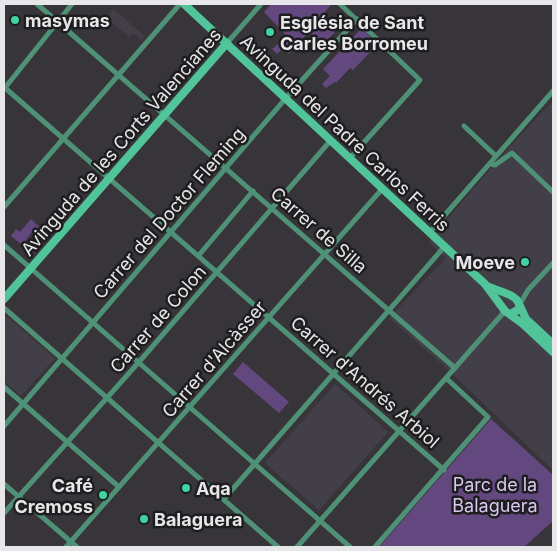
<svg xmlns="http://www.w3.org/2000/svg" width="557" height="551" font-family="Inter,sans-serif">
<rect width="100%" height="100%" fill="#373539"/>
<!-- built -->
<g fill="#433f48">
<polygon points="113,9 145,36 141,40 133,33 129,37 106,17"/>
<polygon points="553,101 553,470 444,366 389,318 446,258 429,243 439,229 504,153"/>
<polygon points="4,314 55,358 21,396 4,381"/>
<polygon points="335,384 388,432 319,510 265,463"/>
</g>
<!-- green -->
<g fill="#63487f">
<polygon points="271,4 332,4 320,17 335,32 322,46 308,33 289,54 283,48 277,54 272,49 283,40 285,34 264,12"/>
<polygon points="359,31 364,31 378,44 353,70 350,68 336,83 335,82 326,88 322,84 330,76 323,69"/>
<polygon points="31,219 39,227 35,232 32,232 22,245 11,236 16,229 20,232"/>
<polygon points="243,362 289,402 279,413 233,374"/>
<polygon points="491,419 553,475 553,521 524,547 379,547"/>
</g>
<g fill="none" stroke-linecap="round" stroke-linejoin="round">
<!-- street -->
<g stroke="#4e9176" stroke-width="5">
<polyline points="37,4 455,368"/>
<polyline points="340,4 420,80 350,158"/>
<polyline points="227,43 261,4"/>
<polyline points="4,87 444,470"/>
<polyline points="4,89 72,4"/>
<polyline points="464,126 496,156"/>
<polyline points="491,164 495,165 512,153 553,192"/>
<polyline points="4,207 180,4"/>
<polyline points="430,232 553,91"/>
<polyline points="4,245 350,547"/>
<polyline points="199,255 253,191"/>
<polyline points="520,304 528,290 553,263"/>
<polyline points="4,308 278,547"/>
<polyline points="4,387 119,487"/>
<polyline points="4,426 286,98 357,19"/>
<polyline points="4,484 77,547"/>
<polyline points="224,499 445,246"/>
<polyline points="4,513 139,362 331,140"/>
<polyline points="66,547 383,188"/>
<polyline points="297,547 505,311"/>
<polyline points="375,547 488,417 446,378"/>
</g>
<!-- secondary -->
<g stroke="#51c499" stroke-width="8">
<polyline points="184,4 485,284 505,311 523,324 553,352"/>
<path d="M489 287C500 292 522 295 519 309L511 314"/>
<polyline points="4,299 227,43"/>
<polyline points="520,306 526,319 553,344"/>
</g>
</g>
<!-- markers -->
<g fill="#41d4a1" stroke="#1e1d1f" stroke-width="2">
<circle cx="15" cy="20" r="5"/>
<circle cx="270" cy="32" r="5"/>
<circle cx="525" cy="262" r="5"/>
<circle cx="186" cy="488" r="5"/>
<circle cx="103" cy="495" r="5"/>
<circle cx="144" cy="519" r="5"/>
</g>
<g text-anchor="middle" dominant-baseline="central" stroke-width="5" stroke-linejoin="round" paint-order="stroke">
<!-- poi labels -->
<g font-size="18" font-weight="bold" fill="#e7e6e8" stroke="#1e1d1f" text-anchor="start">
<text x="25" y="20">masymas</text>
<text x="280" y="22">Església de Sant<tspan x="280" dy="21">Carles Borromeu</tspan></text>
<text x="515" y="262" text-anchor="end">Moeve</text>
<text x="93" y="485" text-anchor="end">Café<tspan x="93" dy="21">Cremoss</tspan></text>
<text x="196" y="488">Aqa</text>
<text x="154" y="519">Balaguera</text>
</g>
<!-- street labels -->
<g font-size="18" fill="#e7e6e8" stroke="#1e1d1f">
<text transform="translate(345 133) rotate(43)">Avinguda del Padre Carlos Ferris</text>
<text transform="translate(121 142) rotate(-49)">Avinguda de les Corts Valencianes</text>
<text transform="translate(169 213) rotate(-49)">Carrer del Doctor Fleming</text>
<text transform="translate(319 230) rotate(41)">Carrer de Silla</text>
<text transform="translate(158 319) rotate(-49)">Carrer de Colon</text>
<text transform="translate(214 359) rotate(-49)">Carrer d'Alcàsser</text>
<text transform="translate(365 382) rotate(41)">Carrer d'Andrés Arbiol</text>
</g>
<!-- park labels -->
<g font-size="18" fill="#dac7f1" stroke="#1e1d1f">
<text x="495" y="484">Parc de la<tspan x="495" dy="21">Balaguera</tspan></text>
</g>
</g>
<!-- border -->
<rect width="557" height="551" fill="none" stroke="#e7e6e8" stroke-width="10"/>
</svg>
